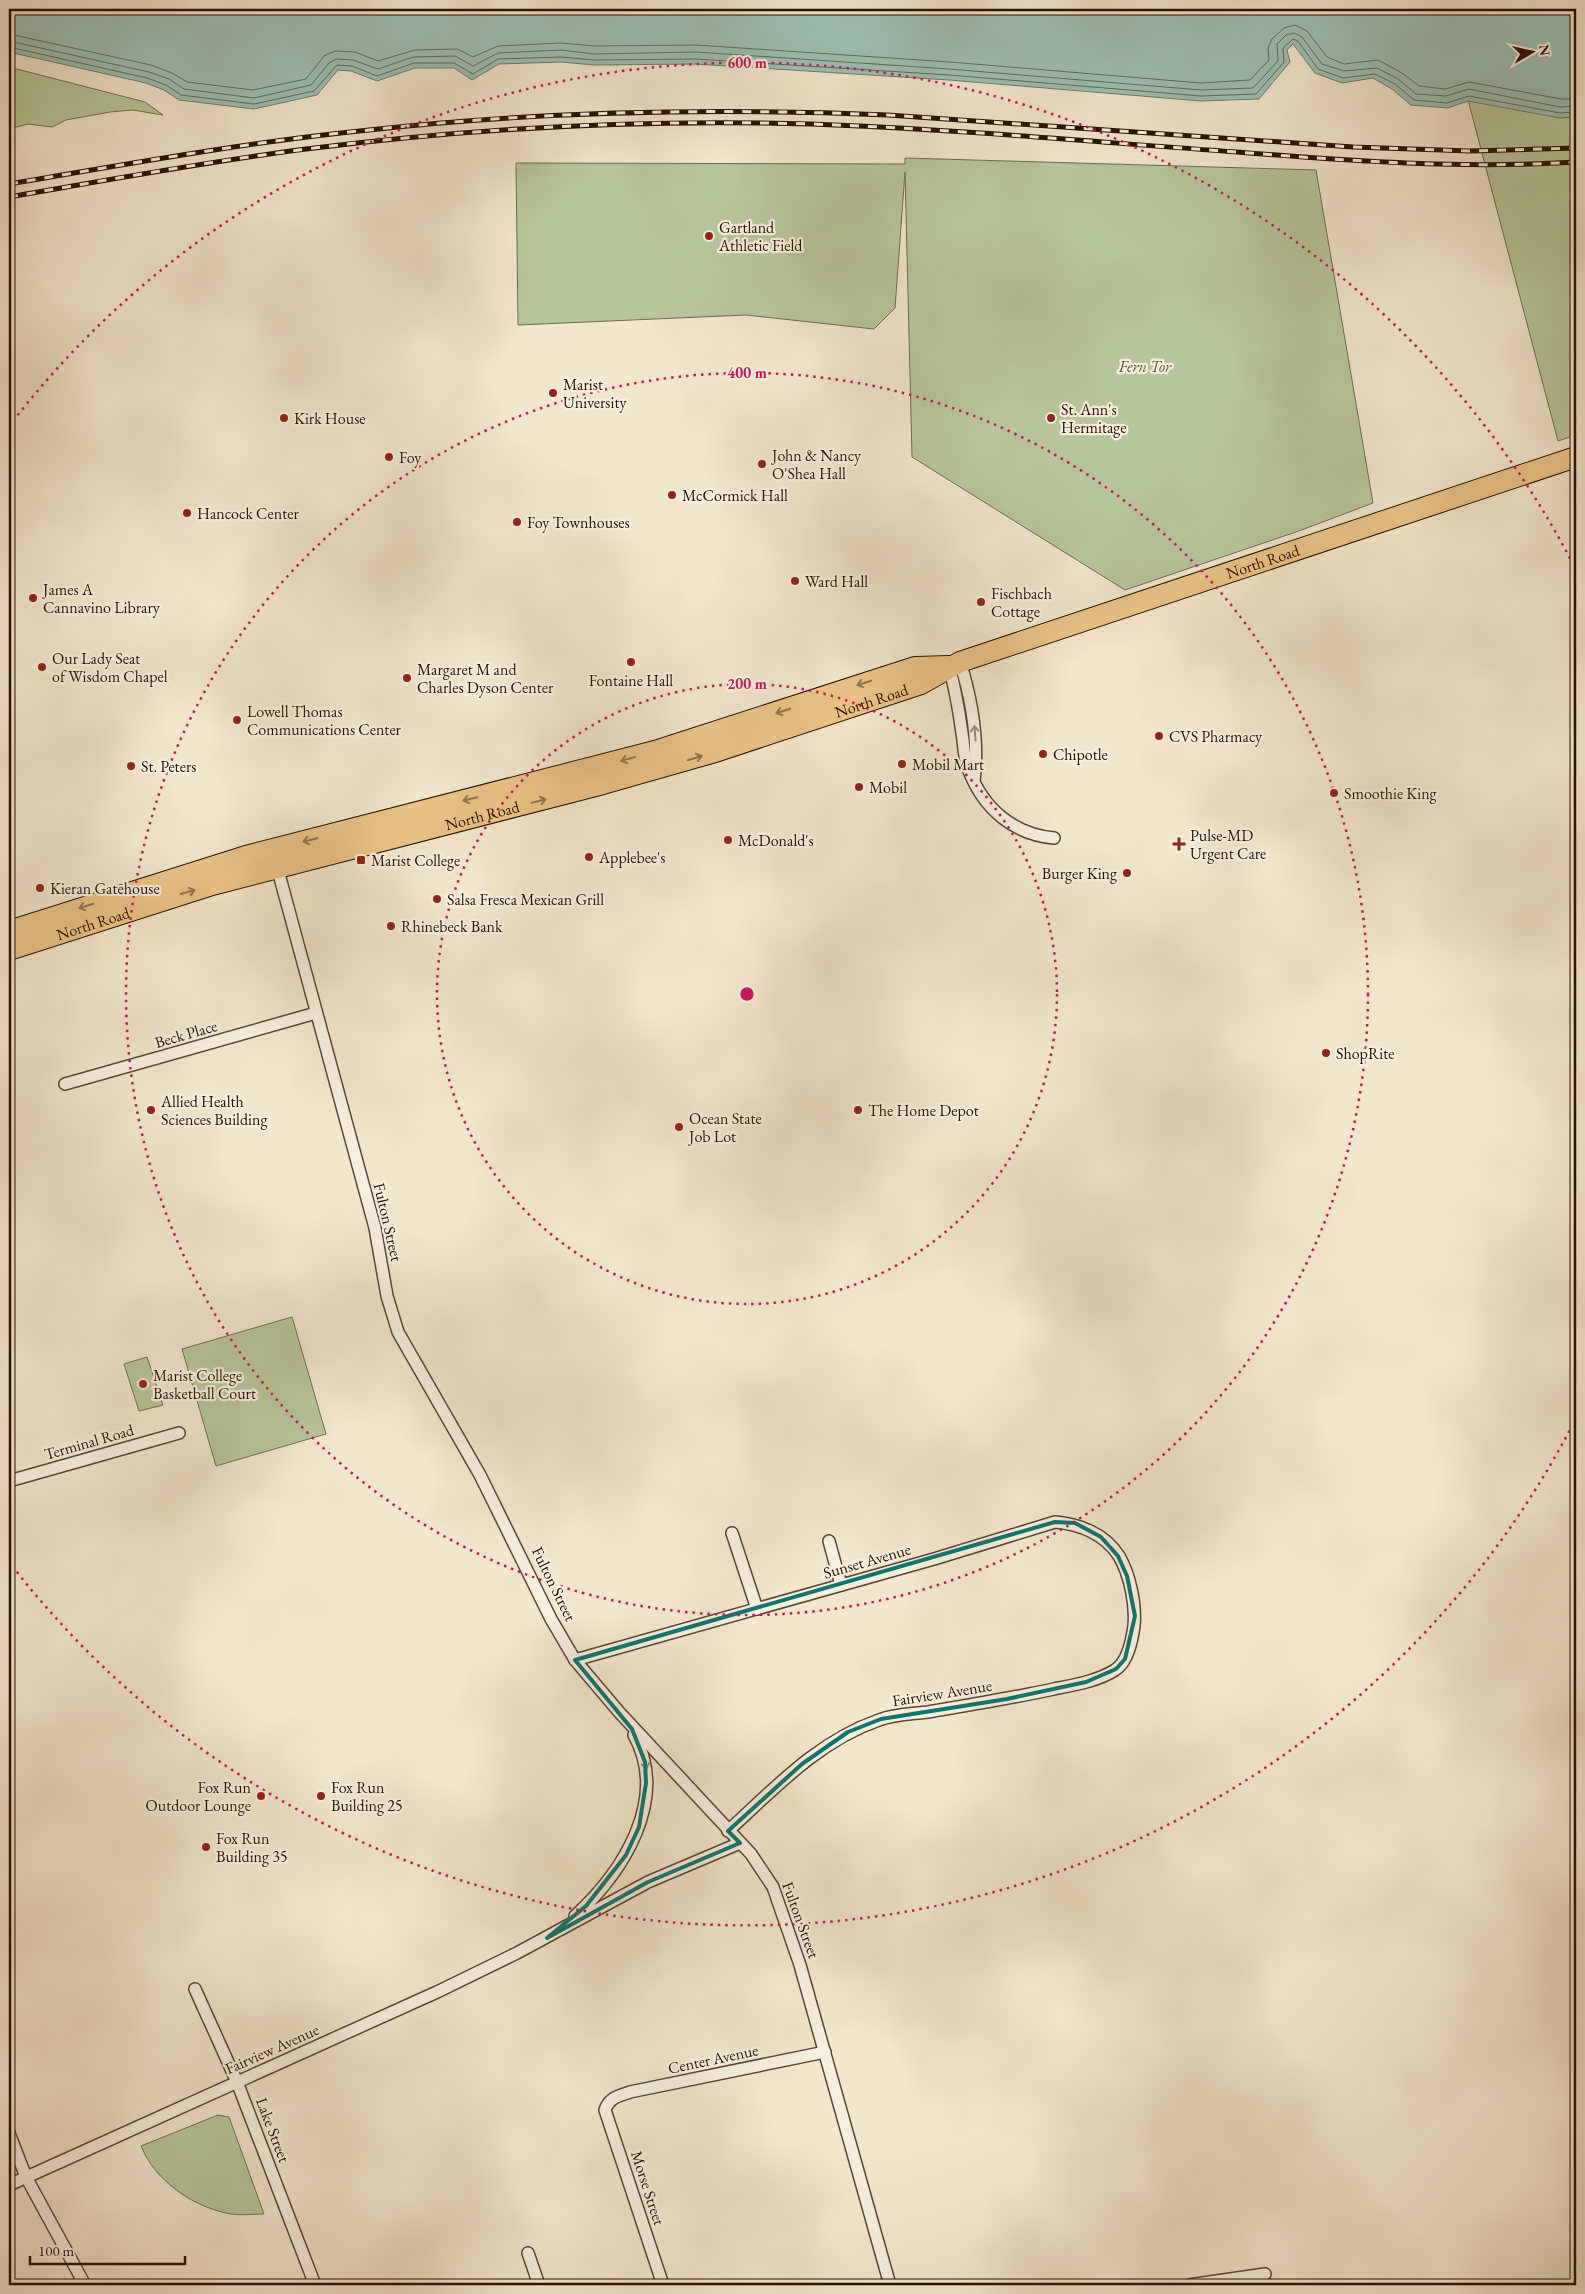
<svg xmlns="http://www.w3.org/2000/svg" width="1585" height="2294" font-family="'EB Garamond',serif">
<rect width="100%" height="100%" fill="#f2e6cc"/>
<filter id="stains"><feTurbulence type="fractalNoise" baseFrequency=".004" numOctaves="4"/><feColorMatrix values="0 0 0 0 .2 0 0 0 0 .09 0 0 0 0 .02 0 0 0 .5 -.17"/></filter>
<radialGradient id="worn" r=".72"><stop offset=".6" stop-color="#630" stop-opacity="0"/><stop offset="1" stop-color="#630" stop-opacity=".3"/></radialGradient>
<!-- green -->
<g fill="#b7c69a" stroke="#6e6c4d">
<polygon points="9,67 145,102 163,115 133,110 110,112 66,120 52,127 28,124 9,129"/>
<polygon points="1468,100 1576,107 1576,435 1558,441"/>
<polygon points="905,158 1316,170 1373,503 1296,532 1125,590 912,457 905,172 895,308 874,329 746,315 518,325 516,163 905,164"/>
<polygon points="292,1317 326,1434 216,1466 182,1349"/>
<polygon points="147,1357 163,1405 139,1411 124,1364"/>
<path d="M218 2115 229 2117 264 2214C252 2214 237 2216 226 2213 190 2205 155 2180 141 2146Z"/>
</g>
<!-- water -->
<polygon fill="#9cc0b3" stroke="#6d7a6b" points="9,9 1576,9 1576,117 1560,118 1468,101 1448,108 1411,105 1392,89 1373,78 1342,83 1315,73 1293,44 1287,50 1290,62 1259,99 1201,101 949,80 695,64 594,65 561,62 499,64 472,80 454,68 415,68 377,81 351,71 338,70 317,95 254,109 179,100 164,90 146,83 9,52"/>
<g fill="none" stroke-linecap="round" stroke-linejoin="round">
<!-- shore -->
<g stroke="#61685a" stroke-width="1">
<polyline points="9,34 151,65 172,73 187,82 253,90 306,79 324,56 335,51 355,52 378,61 415,50 457,49 473,57 498,46 561,43 595,46 696,45 950,62 1201,83 1250,80 1269,60 1268,48 1272,39 1284,28 1295,25 1307,31 1327,57 1344,64 1378,60 1402,73 1419,86 1445,89 1469,82 1561,99 1576,99"/>
<polyline points="9,41 149,72 169,79 184,89 254,98 311,85 329,63 336,59 353,60 378,69 413,57 455,56 473,66 498,53 561,50 595,54 696,52 949,69 1201,90 1253,88 1278,61 1277,44 1286,35 1294,33 1302,37 1322,64 1344,71 1377,68 1398,79 1416,94 1446,96 1469,89 1560,107 1576,106"/>
<polyline points="9,47 147,78 166,85 181,95 254,104 314,91 337,65 352,66 377,76 414,63 454,63 473,74 498,59 561,57 594,60 696,59 949,75 1201,96 1256,94 1284,62 1283,48 1293,39 1298,41 1318,69 1343,78 1375,74 1395,84 1414,100 1447,103 1469,96 1560,113 1576,112"/>
</g>
<defs>
<g id="street">
<path d="M960 662C972 700 979 741 974 781"/>
<path d="M949 666C955 688 959 711 962 733 964 745 964 760 969 771 984 809 1013 834 1054 838"/>
<polyline points="276,863 375,1228 387,1296 398,1332 480,1475 551,1619 575,1660 619,1712 751,1854 773,1887 800,1965 890,2285"/>
<polyline points="65,1084 316,1013"/>
<polyline points="9,1481 179,1433"/>
<polyline points="732,1533 757,1609"/>
<polyline points="829,1541 841,1585"/>
<path d="M575 1660 934 1559 1055 1522C1080 1524 1105 1534 1119 1556 1130 1575 1136 1604 1134 1626 1132 1640 1128 1662 1115 1670 1098 1681 1074 1685 1054 1689 1012 1698 970 1705 928 1712 912 1714 894 1714 879 1720 818 1741 775 1788 728 1831"/>
<path d="M575 1916C622 1873 670 1800 634 1735"/>
<polyline points="195,1989 237,2082 315,2285"/>
<polyline points="9,2133 26,2177 85,2285"/>
<polyline points="9,2185 437,1992 517,1953 648,1882 740,1843"/>
<polyline points="528,2253 539,2285"/>
<path d="M663 2285 605 2110C609 2098 618 2096 630 2092L825 2052"/>
<polyline points="1189,2285 1265,2274"/>
</g>
<g id="highway">
<polyline points="9,931 246,856 655,751 915,667 949,666"/>
<path id="s1" d="M9 950 212 885 603 784 712 753 921 684 960 662 1576 457"/>
</g>
</defs>
<!-- street casing -->
<use href="#street" stroke="#594633" stroke-width="14"/>
<!-- highway casing -->
<use href="#highway" stroke="#261100" stroke-width="22"/>
<!-- street -->
<use href="#street" stroke="#f7efde" stroke-width="11"/>
<!-- highway -->
<use href="#highway" stroke="#e9c386" stroke-width="20"/>
<defs>
<g id="rail">
<path d="M9 184C128 164 248 142 369 130 542 111 714 108 888 115L1353 147 1470 151 1576 148"/>
<path d="M9 197C107 180 206 162 306 149 473 128 642 119 811 124 953 129 1095 142 1237 152 1350 161 1463 169 1576 162"/>
</g>
</defs>
<!-- rail casing -->
<use href="#rail" stroke="#261100" stroke-width="5"/>
<!-- rail -->
<use href="#rail" stroke="#f7efde" stroke-width="3" stroke-dasharray="9" stroke-linecap="butt"/>
</g>
<!-- one-way arrows -->
<defs><path id="oneway-shaft" d="M-6 0H5M1.5-3L5.5 0L1.5 3" fill="none" stroke-width="1.6" stroke-linecap="round" stroke-linejoin="round" transform="scale(1.25)"/></defs>
<g stroke="#91734a">
<use href="#oneway-shaft" transform="translate(864 683) rotate(162)"/>
<use href="#oneway-shaft" transform="translate(783 711) rotate(162)"/>
<use href="#oneway-shaft" transform="translate(695 758) rotate(-17)"/>
<use href="#oneway-shaft" transform="translate(628 759) rotate(165)"/>
<use href="#oneway-shaft" transform="translate(470 799) rotate(166)"/>
<use href="#oneway-shaft" transform="translate(539 801) rotate(-14)"/>
<use href="#oneway-shaft" transform="translate(310 840) rotate(166)"/>
<use href="#oneway-shaft" transform="translate(188 892) rotate(-16)"/>
<use href="#oneway-shaft" transform="translate(86 906) rotate(162)"/>
</g>
<g stroke="#998b7a">
<use href="#oneway-shaft" transform="translate(975 733) rotate(-94)"/>
<use href="#oneway-shaft" transform="translate(645 1762) rotate(79)"/>
</g>
<!-- marked area -->
<path fill="none" stroke="#0f766e" stroke-width="4" stroke-linejoin="round" d="M1055 1522 1075 1523 1101 1537 1118 1556 1127 1576 1135 1616 1125 1659 1116 1669 1086 1682 1007 1699 881 1719 848 1732 802 1764 728 1831 740 1843 648 1882 547 1938 586 1906 626 1855 639 1827 646 1783 645 1762 632 1729 575 1660Z"/>
<!-- distance rings -->
<g fill="none" stroke="#c2185b" stroke-width="2.5" stroke-dasharray="2.5 5">
<circle cx="747" cy="994" r="310"/>
<circle cx="747" cy="994" r="621"/>
<path d="M1573 1424A931 931 0 0 1 13 1567M13 421A931 931 0 0 1 1573 564"/>
</g>
<!-- markers -->
<g fill="#8f2418" stroke="#f7efde" stroke-width="2">
<circle cx="709" cy="236" r="5"/>
<circle cx="553" cy="393" r="5"/>
<circle cx="284" cy="418" r="5"/>
<circle cx="1051" cy="418" r="5"/>
<circle cx="389" cy="457" r="5"/>
<circle cx="762" cy="464" r="5"/>
<circle cx="672" cy="495" r="5"/>
<circle cx="187" cy="513" r="5"/>
<circle cx="517" cy="522" r="5"/>
<circle cx="795" cy="581" r="5"/>
<circle cx="33" cy="598" r="5"/>
<circle cx="981" cy="602" r="5"/>
<circle cx="631" cy="662" r="5"/>
<circle cx="42" cy="667" r="5"/>
<circle cx="407" cy="678" r="5"/>
<circle cx="237" cy="720" r="5"/>
<circle cx="1159" cy="736" r="5"/>
<circle cx="1043" cy="754" r="5"/>
<circle cx="902" cy="764" r="5"/>
<circle cx="131" cy="766" r="5"/>
<circle cx="859" cy="787" r="5"/>
<circle cx="1334" cy="793" r="5"/>
<circle cx="728" cy="840" r="5"/>
<path d="M1176.5 836.5h5v5h5v5h-5v5h-5v-5h-5v-5h5z"/>
<circle cx="589" cy="857" r="5"/>
<rect x="356" y="855" width="10" height="10" rx="2.5"/>
<circle cx="1127" cy="873" r="5"/>
<circle cx="40" cy="888" r="5"/>
<circle cx="437" cy="899" r="5"/>
<circle cx="391" cy="926" r="5"/>
<circle cx="1326" cy="1053" r="5"/>
<circle cx="151" cy="1110" r="5"/>
<circle cx="858" cy="1110" r="5"/>
<circle cx="679" cy="1127" r="5"/>
<circle cx="143" cy="1384" r="5"/>
<circle cx="261" cy="1796" r="5"/>
<circle cx="321" cy="1796" r="5"/>
<circle cx="206" cy="1847" r="5"/>
</g>
<g text-anchor="middle" dominant-baseline="central" stroke-width="4.5" stroke-linejoin="round" paint-order="stroke">
<!-- poi labels -->
<g font-size="16" fill="#261100" stroke="#f7efde" text-anchor="start">
<text x="719" y="227">Gartland<tspan x="719" dy="18">Athletic Field</tspan></text>
<text x="563" y="384">Marist<tspan x="563" dy="18">University</tspan></text>
<text x="1061" y="409">St. Ann's<tspan x="1061" dy="18">Hermitage</tspan></text>
<text x="294" y="418">Kirk House</text>
<text x="772" y="455">John &amp; Nancy<tspan x="772" dy="18">O'Shea Hall</tspan></text>
<text x="399" y="457">Foy</text>
<text x="682" y="495">McCormick Hall</text>
<text x="197" y="513">Hancock Center</text>
<text x="527" y="522">Foy Townhouses</text>
<text x="805" y="581">Ward Hall</text>
<text x="43" y="589">James A<tspan x="43" dy="18">Cannavino Library</tspan></text>
<text x="991" y="593">Fischbach<tspan x="991" dy="18">Cottage</tspan></text>
<text x="52" y="658">Our Lady Seat<tspan x="52" dy="18">of Wisdom Chapel</tspan></text>
<text x="417" y="669">Margaret M and<tspan x="417" dy="18">Charles Dyson Center</tspan></text>
<text x="631" y="680" text-anchor="middle">Fontaine Hall</text>
<text x="247" y="711">Lowell Thomas<tspan x="247" dy="18">Communications Center</tspan></text>
<text x="1169" y="736">CVS Pharmacy</text>
<text x="1053" y="754">Chipotle</text>
<text x="912" y="764">Mobil Mart</text>
<text x="141" y="766">St. Peters</text>
<text x="869" y="787">Mobil</text>
<text x="1344" y="793">Smoothie King</text>
<text x="1190" y="835">Pulse-MD<tspan x="1190" dy="18">Urgent Care</tspan></text>
<text x="738" y="840">McDonald's</text>
<text x="599" y="857">Applebee's</text>
<text x="371" y="860">Marist College</text>
<text x="1117" y="873" text-anchor="end">Burger King</text>
<text x="50" y="888">Kieran Gatehouse</text>
<text x="447" y="899">Salsa Fresca Mexican Grill</text>
<text x="401" y="926">Rhinebeck Bank</text>
<text x="1336" y="1053">ShopRite</text>
<text x="161" y="1101">Allied Health<tspan x="161" dy="18">Sciences Building</tspan></text>
<text x="868" y="1110">The Home Depot</text>
<text x="689" y="1118">Ocean State<tspan x="689" dy="18">Job Lot</tspan></text>
<text x="153" y="1375">Marist College<tspan x="153" dy="18">Basketball Court</tspan></text>
<text x="251" y="1787" text-anchor="end">Fox Run<tspan x="251" dy="18">Outdoor Lounge</tspan></text>
<text x="331" y="1787">Fox Run<tspan x="331" dy="18">Building 25</tspan></text>
<text x="216" y="1838">Fox Run<tspan x="216" dy="18">Building 35</tspan></text>
</g>
<!-- park labels -->
<g font-size="16" font-style="italic" fill="#595036" stroke="#f7efde">
<text x="1145" y="366">Fern Tor</text>
</g>
<!-- street labels -->
<g font-size="16" fill="#261100" stroke="#f7efde">
<text stroke="none"><textPath href="#s1" startOffset="1314">North Road</textPath></text>
<text stroke="none"><textPath href="#s1" startOffset="898">North Road</textPath></text>
<text stroke="none"><textPath href="#s1" startOffset="492">North Road</textPath></text>
<text stroke="none"><textPath href="#s1" startOffset="88">North Road</textPath></text>
<text transform="translate(186 1034) rotate(-16)">Beck Place</text>
<text transform="translate(388 1222) rotate(77)">Fulton Street</text>
<text transform="translate(89 1442) rotate(-16)">Terminal Road</text>
<text transform="translate(867 1561) rotate(-16)">Sunset Avenue</text>
<text transform="translate(554 1584) rotate(64)">Fulton Street</text>
<text transform="translate(942 1693) rotate(-9)">Fairview Avenue</text>
<text transform="translate(801 1920) rotate(70)">Fulton Street</text>
<text transform="translate(272 2049) rotate(-24)">Fairview Avenue</text>
<text transform="translate(713 2059) rotate(-12)">Center Avenue</text>
<text transform="translate(273 2130) rotate(69)">Lake Street</text>
<text transform="translate(648 2188) rotate(72)">Morse Street</text>
</g>
</g>
<circle cx="747" cy="994" r="8" fill="#c2185b" stroke="#f7efde" stroke-width="2.5"/>
<g font-size="15" text-anchor="middle" font-weight="bold" fill="#c2185b" stroke="#f7efde" stroke-width="4.5" stroke-linejoin="round" paint-order="stroke">
<text x="747" y="68">600 m</text>
<text x="747" y="378">400 m</text>
<text x="747" y="689">200 m</text>
</g>
<!-- margin -->
<rect width="1585" height="2294" fill="none" stroke="#f2e6cc" stroke-width="30"/>
<rect x="10" y="10" width="1565" height="2274" fill="none" stroke="#261100" stroke-width="2.5"/>
<rect x="15" y="15" width="1555" height="2264" fill="none" stroke="#261100"/>
<!-- north arrow -->
<g transform="translate(1532 52) rotate(81)" stroke="#f7efde" stroke-width="4" paint-order="stroke">
<path d="M0-4L9 19L0 12L-9 19Z" fill="#261100"/>
<text y="-8" font-size="14" font-weight="bold" text-anchor="middle" fill="#261100">N</text>
</g>
<!-- scale -->
<path d="M30 2256v8h155v-8" fill="none" stroke="#261100" stroke-width="2.5"/>
<text x="38" y="2256" font-size="15" fill="#261100" stroke="#f7efde" stroke-width="4" paint-order="stroke">100 m</text>
<rect width="100%" height="100%" filter="url(#stains)"/>
<rect width="100%" height="100%" fill="url(#worn)"/>
</svg>
